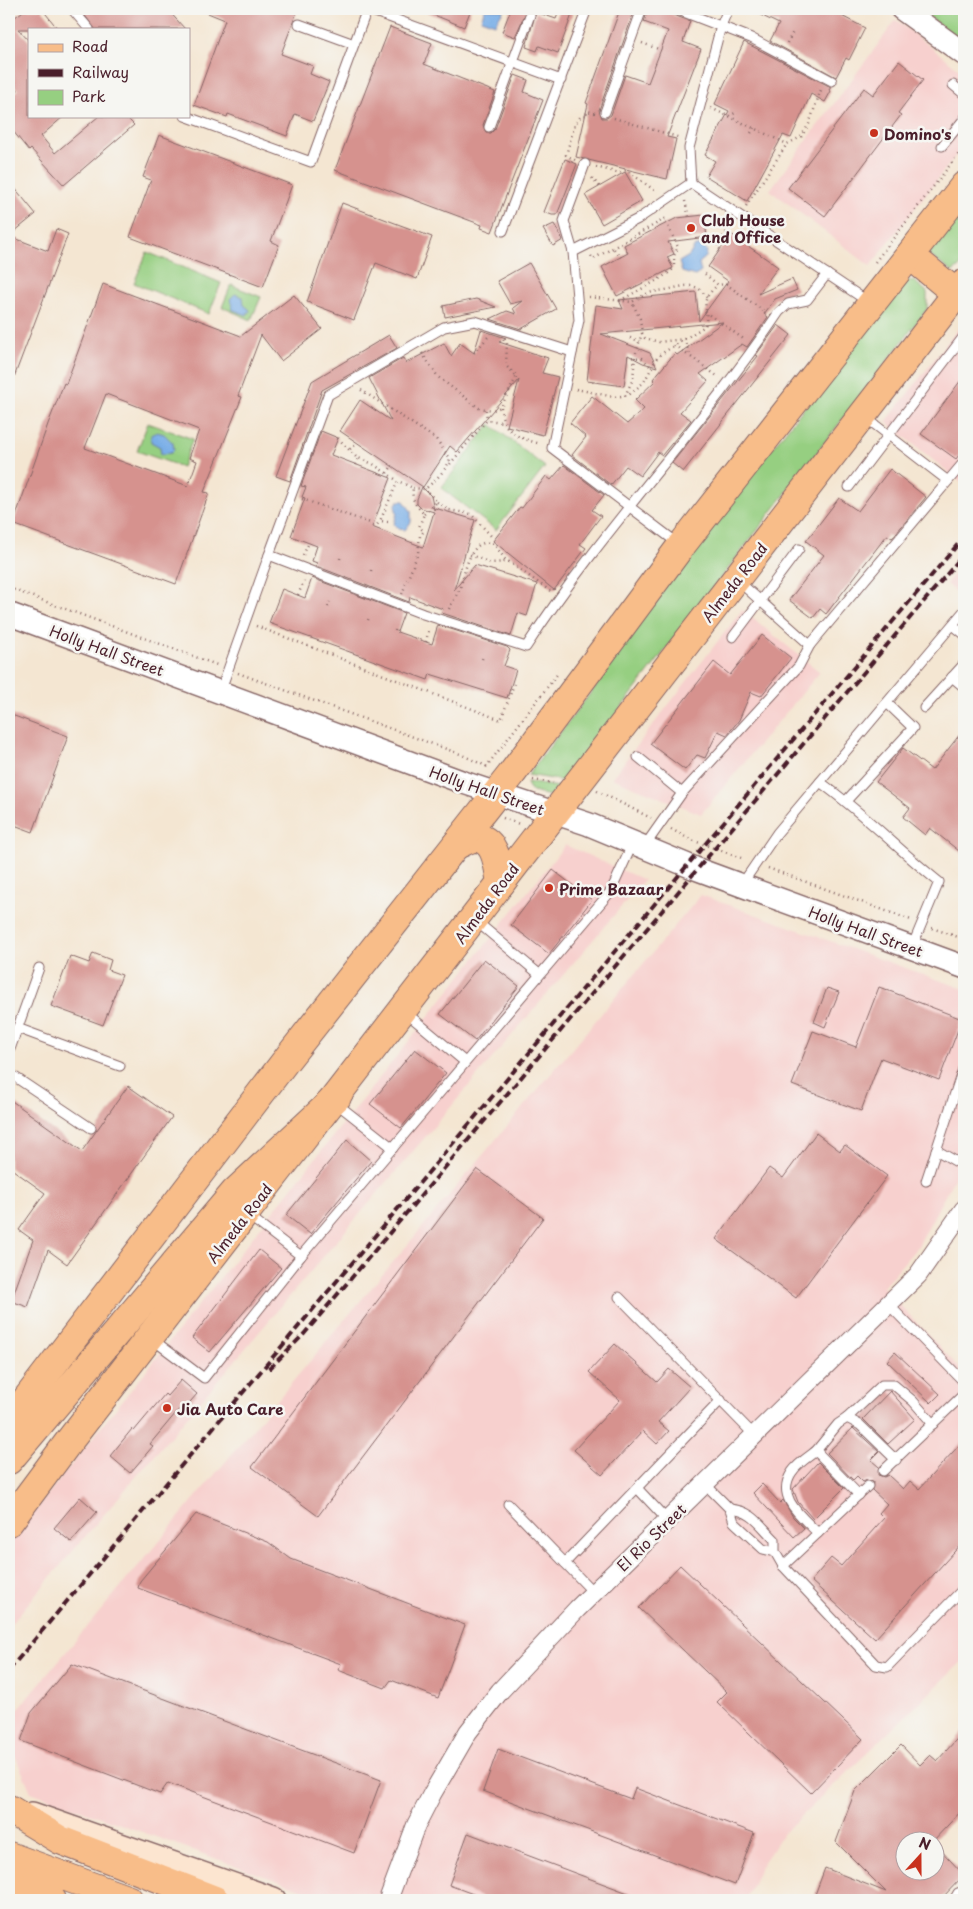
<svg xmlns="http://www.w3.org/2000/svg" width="973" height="1909" font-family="'Playpen Sans',sans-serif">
<rect width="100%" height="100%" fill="#f6f6f2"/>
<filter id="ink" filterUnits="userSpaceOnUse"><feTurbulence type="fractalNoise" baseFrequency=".02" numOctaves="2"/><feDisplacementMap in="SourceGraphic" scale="10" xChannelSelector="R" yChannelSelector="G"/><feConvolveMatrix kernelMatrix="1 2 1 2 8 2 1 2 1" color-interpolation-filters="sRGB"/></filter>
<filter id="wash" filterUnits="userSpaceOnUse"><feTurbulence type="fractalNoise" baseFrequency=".0096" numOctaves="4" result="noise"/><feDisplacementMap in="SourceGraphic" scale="20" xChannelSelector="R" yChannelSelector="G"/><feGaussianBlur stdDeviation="1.12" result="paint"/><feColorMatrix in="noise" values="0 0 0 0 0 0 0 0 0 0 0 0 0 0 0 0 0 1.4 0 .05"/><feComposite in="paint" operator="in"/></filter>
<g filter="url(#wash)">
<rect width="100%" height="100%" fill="#f4e6d2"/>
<!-- built -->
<g fill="#f7d0ce">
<polygon points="896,20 964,73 964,145 870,266 770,190"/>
<polygon points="964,321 964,485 886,422"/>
<polygon points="964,562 964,599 946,584"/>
<polygon points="742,610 820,672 701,814 612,778"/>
<polygon points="565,845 644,880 9,1626 9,1543"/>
<polygon points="701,895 964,989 964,1160 918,1246 883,1287 964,1373 964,1660 782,1835 759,1869 746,1900 331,1900 31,1792 9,1742 9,1720"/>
</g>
<!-- green -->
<g fill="#96cf81" stroke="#707756">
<polygon points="919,9 951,9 964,19 964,43"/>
<polygon points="964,195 964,261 958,268 952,272 929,255 929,241"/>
<polygon points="147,252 221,283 209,314 134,283"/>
<polygon points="905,280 914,281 927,292 927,309 565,781 528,775 602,678 645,609"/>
<polygon points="231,285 261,297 251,320 222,307"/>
<polygon points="148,423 193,439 182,467 137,451"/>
<polygon points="490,424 545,467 496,530 441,488"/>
<path d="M527 782 559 787 550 796C541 794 528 793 527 782Z"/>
</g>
<!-- water -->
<g fill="#79aee7" stroke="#626689">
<polygon points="485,9 504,9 495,24 481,19"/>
<polygon points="695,246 703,246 707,251 706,257 699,263 701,272 695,276 682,272 679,262 689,256"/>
<polygon points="235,294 243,297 244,305 250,310 247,315 233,310 230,299"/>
<polygon points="157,432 164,434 173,443 174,450 171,453 161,454 160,447 151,442 151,435"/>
<polygon points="398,501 404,501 411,511 411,522 405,530 399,529 394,524 397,513 395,506"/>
</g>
<g id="blocks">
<!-- building -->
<g fill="#d6928e" fill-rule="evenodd">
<polygon points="26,9 42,9 58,29 18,29 29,41 29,116 64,116 41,136 55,153 99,116 125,116 134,125 64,185 31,149 29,151 9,126 9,98 18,90 9,79 9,17 11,20"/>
<polygon points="80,9 167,9 185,29 95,29"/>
<polygon points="198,9 298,9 281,54 313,66 310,74 329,82 313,121 295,114 287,136 228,114 227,117 194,105 225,20"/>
<polygon points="419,9 471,9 464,27"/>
<polygon points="511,9 527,10 515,37 502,32"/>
<polygon points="560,9 574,9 558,53 539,46 537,51 526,47 536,12 556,19"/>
<polygon points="613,9 635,9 599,110 602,118 607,118 611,115 625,75 648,83 668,31 644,22 648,9 670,9 673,15 690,21 683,42 701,49 667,137 676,139 667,179 576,157 588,104 586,103 619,12"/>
<polygon points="748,9 828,9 865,28 849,60 846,58 836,77 770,41 779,24"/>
<polygon points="390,27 432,43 424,64 495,92 483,125 486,133 491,133 495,129 515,75 528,80 524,92 543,100 492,232 481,228 482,225 335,170"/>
<polygon points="744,42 831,87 829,90 831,91 825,102 811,94 791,138 783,135 747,201 706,176 715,161 705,155 729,111 715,104"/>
<polygon points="899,61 923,80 898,113 901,115 825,216 788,188 864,88 873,95"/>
<polygon points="159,135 292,185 271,241 279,245 263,287 130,237 151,180 143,177"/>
<polygon points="565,159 577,164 557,215 552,215 544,212"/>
<polygon points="625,172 642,201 602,224 585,195"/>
<polygon points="9,181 36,214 9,236 48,251 56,229 68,234 10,388"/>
<polygon points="342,203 432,237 417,279 376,263 354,320 307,302"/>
<polygon points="704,215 707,237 668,242 674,254 667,257 673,268 617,296 602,267 628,253 624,245 677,218"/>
<polygon points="554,224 563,240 553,246 543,229"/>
<polygon points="731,234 778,267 758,294 792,279 797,290 775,299 764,314 768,317 747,347 742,344 700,374 708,381 680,412 691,420 662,455 658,452 640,476 626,466 611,485 572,455 586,437 570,423 592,396 627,424 644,409 635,400 655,381 653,379 675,353 677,355 723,322 601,334 650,353 657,367 643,363 628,355 624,386 587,381 596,305 623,309 619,300 696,292 699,321 728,281 708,267"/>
<polygon points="529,263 556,309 521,329 490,319 507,311 516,314 513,308 522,301 510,304 497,281"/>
<path d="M103 284 241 336 294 295 322 329 281 361 261 335 238 396 242 397 204 492 209 493 176 584 13 524 48 424 64 383 66 384ZM106 394 199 430 189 458 197 461 188 486 85 448Z"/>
<polygon points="476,299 496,307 445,317 443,306"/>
<polygon points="778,325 791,335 683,472 672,463 758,356 756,355"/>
<polygon points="481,330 506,338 499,342 548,358 542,373 558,377 543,435 507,426 519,380 457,452 450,446 423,487 340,431 360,400 391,421 369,378 403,358 406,363 444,343 451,356 460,343 474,353"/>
<polygon points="389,335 397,348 322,390 290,481 276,476 312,381"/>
<polygon points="964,376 964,448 956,459 921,434"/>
<polygon points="321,431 338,438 331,455 391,478 372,527 423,547 434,512 421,508 417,504 417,499 422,487 431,496 434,510 435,508 475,520 454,590 475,565 537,584 527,616 518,613 511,636 442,613 443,609 410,597 409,602 316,566 317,563 312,561 317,546 291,536 305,498 302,497 306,487 301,486"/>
<polygon points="564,465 604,495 592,510 601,516 580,544 586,548 554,590 493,541 520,507 522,508 546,476 551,480"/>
<polygon points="890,469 926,497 892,538 887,535 826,614 820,609 813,618 789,600 824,555 806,541 839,498 858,511"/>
<polygon points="312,578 404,613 397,632 432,644 438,625 507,647 510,650 504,666 516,670 507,698 430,674 428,680 269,623 282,589 305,598"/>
<polygon points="762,635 791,658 761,696 751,692 739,720 727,735 718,731 705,758 697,755 685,770 650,744 714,662 730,675"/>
<polygon points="9,714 68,736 33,832 9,823"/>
<polygon points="964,729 964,855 930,828 925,835 903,817 910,808 876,782 903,748 932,770"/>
<polygon points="553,870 592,900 549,954 511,925"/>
<polygon points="93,953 111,960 108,970 122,975 103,1025 51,1006 70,956 89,963"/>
<polygon points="484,959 519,986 475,1041 440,1014"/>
<polygon points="879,987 962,1019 939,1080 881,1058 861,1111 792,1085 813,1031 856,1047"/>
<polygon points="827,988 839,992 825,1027 814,1022"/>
<polygon points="415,1049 446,1073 401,1128 370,1104"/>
<polygon points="128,1086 172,1117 67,1264 48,1250 28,1307 11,1301 33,1240 19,1230 45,1193 9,1167 9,1099 82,1151"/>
<polygon points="816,1133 840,1151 845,1145 887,1176 796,1298 716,1239 769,1168 783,1178"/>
<polygon points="347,1140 371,1161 310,1234 286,1215"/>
<polygon points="477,1169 543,1218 318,1516 252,1467"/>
<polygon points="259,1250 281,1268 210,1352 192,1338"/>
<polygon points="615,1344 657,1382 669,1369 690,1387 658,1422 669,1431 657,1444 643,1431 602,1475 574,1450 620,1400 589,1372"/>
<polygon points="895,1352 940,1394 931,1403 887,1361"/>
<polygon points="181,1380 197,1394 184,1409 181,1407 150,1444 153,1446 130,1473 110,1456 132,1429 134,1431 165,1394 167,1396"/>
<polygon points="890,1391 915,1419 888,1444 863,1419"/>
<polygon points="853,1428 879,1452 871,1460 879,1467 878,1475 884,1477 888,1475 903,1489 910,1481 919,1489 964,1440 964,1541 875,1639 811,1581 831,1558 841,1566 884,1518 879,1513 887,1504 872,1490 873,1482 867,1480 863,1482 857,1476 853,1480 827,1453"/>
<polygon points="818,1462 844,1488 813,1519 798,1502 793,1489"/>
<polygon points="762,1484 780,1503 783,1500 793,1517 804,1528 794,1537 753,1493"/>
<polygon points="80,1497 97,1512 71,1542 54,1528"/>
<polygon points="196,1514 268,1542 291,1559 465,1625 438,1698 391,1680 385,1688 338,1670 341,1664 138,1588 140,1581"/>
<polygon points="680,1565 863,1739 811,1793 717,1702 727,1692 639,1608"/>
<polygon points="72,1664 381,1780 354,1853 168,1783 160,1794 21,1741 31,1713"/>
<polygon points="964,1731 964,1808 932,1842 906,1842 906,1872 936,1872 936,1845 964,1875 940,1900 813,1900 825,1868 886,1892 836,1842 855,1791 901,1745 920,1765 930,1755 937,1761"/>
<polygon points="498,1749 631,1799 635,1788 754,1833 735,1885 483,1791"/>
<polygon points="468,1833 644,1899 644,1900 489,1900 449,1885"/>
</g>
</g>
</g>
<g filter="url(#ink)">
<use href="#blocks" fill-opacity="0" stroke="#866565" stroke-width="1"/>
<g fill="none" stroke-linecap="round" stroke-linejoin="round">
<defs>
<g id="service">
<polyline points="72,9 89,29"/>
<polyline points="367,9 561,80"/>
<polyline points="676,9 751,38 832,81"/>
<polyline points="299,24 354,44"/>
<polyline points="953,85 964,94"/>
<polyline points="605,112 642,9"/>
<polyline points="185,116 311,162 367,9"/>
<polyline points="489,127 530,15"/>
<polyline points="942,146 964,119"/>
<polyline points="585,164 564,221 573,252 579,320 552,448 680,545"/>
<polyline points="691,183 870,303"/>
<polyline points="503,231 587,9"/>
<polyline points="573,252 638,219 691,183 689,148 721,26 728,9"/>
<path d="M572 352 475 321 444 327 328 395 269 555 423 614 526 647C602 529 701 428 779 312L788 304 807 300 827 274"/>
<polyline points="865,417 948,481 964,462"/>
<polyline points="849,487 964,336"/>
<polyline points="953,625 964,634"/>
<polyline points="733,637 799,549"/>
<polyline points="810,645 948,481"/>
<polyline points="952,677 964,687"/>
<polyline points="220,692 269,555"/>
<polyline points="924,708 964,664"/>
<polyline points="638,757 682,793 644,847"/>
<path d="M820 782C862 812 898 849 939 882L912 947"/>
<polyline points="682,793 799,666 810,645 737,580"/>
<polyline points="846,801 913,728 887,703"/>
<polyline points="742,884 777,833 964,611"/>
<polyline points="476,921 539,974"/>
<polyline points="404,1011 465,1062"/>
<polyline points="17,1028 120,1066"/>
<polyline points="9,1052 39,968"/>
<polyline points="9,1073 91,1128"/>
<polyline points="336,1103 393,1148"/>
<polyline points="936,1150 964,1166"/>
<polyline points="926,1181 964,1066"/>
<polyline points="248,1215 301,1256"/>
<polyline points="619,1297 755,1436"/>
<polyline points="889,1305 964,1382"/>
<polyline points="152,1339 204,1378 301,1256 611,891 633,843"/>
<polyline points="847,1418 882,1385 894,1385 913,1401 933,1424"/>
<polyline points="816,1451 838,1424 847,1418 860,1425 896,1460"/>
<polyline points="883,1471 964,1394"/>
<polyline points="706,1485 730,1509 734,1522 763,1549 775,1552"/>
<polyline points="637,1488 668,1521"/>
<polyline points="508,1504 565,1563"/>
<path d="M730 1509C753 1511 759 1524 775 1540V1552L783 1566 876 1665 887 1667 964 1588"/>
<path d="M818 1533C801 1516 775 1497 792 1472 797 1464 808 1457 816 1451L859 1495"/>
<polyline points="783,1566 868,1486"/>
<polyline points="594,1593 565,1563 721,1400"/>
<polyline points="954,1900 958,1893 964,1891"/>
</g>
<polyline id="minor" points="388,1900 416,1825 432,1794 468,1732 500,1691 577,1609 918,1275 964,1209"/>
<g id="tertiary">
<polyline points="902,9 964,54"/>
<polyline points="9,614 465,783 588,824 694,868 964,967"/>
</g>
<polyline id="secondary" points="32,1815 273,1900"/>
<g id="primary">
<polyline points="911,256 957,294"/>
<path d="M456 845C462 843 470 838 475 838 497 838 498 868 501 883"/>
<polyline points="9,1422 287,1059 511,775 681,546 964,186"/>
<polyline points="9,1522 70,1440 964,284"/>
</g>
<g id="motorway">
<polyline points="9,1460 235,1192 337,1097"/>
<polyline points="9,1809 60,1840 215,1900"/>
<polyline points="9,1856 129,1900"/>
<polyline points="9,1884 52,1900"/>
</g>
</defs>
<!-- service casing -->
<use href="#service" stroke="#866565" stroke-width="11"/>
<!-- minor casing -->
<use href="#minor" stroke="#866565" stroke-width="20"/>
<!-- tertiary casing -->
<use href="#tertiary" stroke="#866565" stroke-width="25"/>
<!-- secondary casing -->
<use href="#secondary" stroke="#866565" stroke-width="28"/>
<!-- primary casing -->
<use href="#primary" stroke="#866565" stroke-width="30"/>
<!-- motorway casing -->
<use href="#motorway" stroke="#866565" stroke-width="30"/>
<!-- path -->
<g stroke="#866565" stroke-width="2.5" stroke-dasharray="1 4" stroke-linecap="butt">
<polyline points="642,43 661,50"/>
<polyline points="787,43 793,32"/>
<polyline points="711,108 787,144"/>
<polyline points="729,116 735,113"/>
<polyline points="614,118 681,138"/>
<polyline points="751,133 754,128"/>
<polyline points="575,160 566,155 575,124 581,116 586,116 587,111 595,113"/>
<polyline points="596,167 619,173 626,170 657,192"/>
<polyline points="592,178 600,187"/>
<polyline points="685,201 689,217"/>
<polyline points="746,206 787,144 801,137 809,124 822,87"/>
<polyline points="664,218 678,247 674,256 674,269"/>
<polyline points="614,249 621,257"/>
<polyline points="720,249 717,246 732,224"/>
<polyline points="591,256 593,259 665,219"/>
<polyline points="875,262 964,147"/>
<polyline points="705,274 718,285 726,284 765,312"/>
<polyline points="589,297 632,302"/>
<path d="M620 301C632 293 667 277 674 268"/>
<polyline points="705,312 745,340"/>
<polyline points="642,333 645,338 659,342 684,339 691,357 717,376"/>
<polyline points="630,338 640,341"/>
<polyline points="674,345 689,356"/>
<polyline points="422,353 438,377 479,408 493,410 501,407 517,376 506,366 507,343"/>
<polyline points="474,353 488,337"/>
<polyline points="627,357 642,358 652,368"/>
<path d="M576 389 614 397 629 395 644 382 658 356 705 326C711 307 696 303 718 285"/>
<path d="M361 390 436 439 450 458C449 467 433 483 425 489L413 488"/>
<path d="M625 396 633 379 635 356 642 333 640 319 632 302C646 293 650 292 665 290 683 287 695 279 707 298"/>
<path d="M501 407C502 433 519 438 541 444"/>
<polyline points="486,410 487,420"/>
<polyline points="338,438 356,457 373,464 398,481"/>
<polyline points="350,449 358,443"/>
<polyline points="450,464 487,420 503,422"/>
<polyline points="356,465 358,457"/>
<polyline points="387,473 392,466"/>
<polyline points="302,499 370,523 377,525 380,521"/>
<polyline points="437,502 449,510 471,514 493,538"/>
<polyline points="424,514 437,502 425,489"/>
<path d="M388 522 380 521 398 481 413 488C411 500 416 506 424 514L419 527 424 531 420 536 418 553 402 594"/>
<polyline points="303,555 309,543"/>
<polyline points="470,555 491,563 509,562"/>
<polyline points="340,559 341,555"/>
<polyline points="371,571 372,567"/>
<polyline points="9,588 217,665"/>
<polyline points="298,595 304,581"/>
<polyline points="328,607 330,602"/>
<path d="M449 609C452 602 457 596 460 588 465 573 470 535 494 544L505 559 550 591"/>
<polyline points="368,620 369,617"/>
<polyline points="256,626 501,720 514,684"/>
<polyline points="395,631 396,627"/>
<polyline points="426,642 429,628"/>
<polyline points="482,659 483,656"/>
<polyline points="238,673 460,754 488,767"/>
<polyline points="486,767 559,672"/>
<polyline points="533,780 553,783"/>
<polyline points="597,791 651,818"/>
<polyline points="503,818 519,824"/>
<polyline points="671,829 689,839 744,859"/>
<polyline points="768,868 911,920"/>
<polyline points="932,928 964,939"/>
</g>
<!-- service -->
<use href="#service" stroke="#fff" stroke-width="9"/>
<!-- minor -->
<use href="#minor" stroke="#fff" stroke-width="18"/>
<!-- tertiary -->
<use href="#tertiary" stroke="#fff" stroke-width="22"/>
<!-- secondary -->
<use href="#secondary" stroke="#fce5d0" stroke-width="25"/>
<!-- primary -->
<use href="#primary" stroke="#f8bd89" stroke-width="28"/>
<!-- motorway -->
<use href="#motorway" stroke="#f8bd89" stroke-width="28"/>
<!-- rail -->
<g stroke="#4a1f2b" stroke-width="4" stroke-dasharray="8 4" stroke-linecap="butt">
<polyline points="269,1369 304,1334 964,554"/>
<polyline points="9,1670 964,537"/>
</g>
</g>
</g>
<!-- markers -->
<g fill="#c8321e" stroke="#f6f6f2" stroke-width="2">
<circle cx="874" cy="133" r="5"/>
<circle cx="691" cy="228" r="5"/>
<circle cx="549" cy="888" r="5"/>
<circle cx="167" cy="1408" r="5"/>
</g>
<g text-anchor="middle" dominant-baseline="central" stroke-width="5" stroke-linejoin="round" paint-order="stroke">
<!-- poi labels -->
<g font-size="15" font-weight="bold" fill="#4a1f2b" stroke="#f6f6f2" text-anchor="start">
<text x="884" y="133">Domino's</text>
<text x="701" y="219">Club House<tspan x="701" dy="17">and Office</tspan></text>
<text x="559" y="888">Prime Bazaar</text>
<text x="177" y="1408">Jia Auto Care</text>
</g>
<!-- street labels -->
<g font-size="15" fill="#4a1f2b" stroke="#f6f6f2">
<text transform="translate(734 582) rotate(-52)">Almeda Road</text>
<text transform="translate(107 650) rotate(20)">Holly Hall Street</text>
<text transform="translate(487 790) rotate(19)">Holly Hall Street</text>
<text transform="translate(486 903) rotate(-53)">Almeda Road</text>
<text transform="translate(866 931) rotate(20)">Holly Hall Street</text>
<text transform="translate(239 1223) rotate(-52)">Almeda Road</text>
<text transform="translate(651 1537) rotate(-44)">El Rio Street</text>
</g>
</g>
<!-- margin -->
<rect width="973" height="1909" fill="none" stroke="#f6f6f2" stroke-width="30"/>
<!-- legend -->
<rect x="28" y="28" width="162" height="90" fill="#f6f6f2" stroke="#b1a0a2"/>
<rect x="38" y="44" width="25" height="8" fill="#f8bd89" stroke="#b1a0a2"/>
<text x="72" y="52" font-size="15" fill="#4a1f2b">Road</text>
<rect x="38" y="69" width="25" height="8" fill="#4a1f2b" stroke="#b1a0a2"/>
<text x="72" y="78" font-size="15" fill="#4a1f2b">Railway</text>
<rect x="38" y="90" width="25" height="15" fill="#96cf81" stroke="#b1a0a2"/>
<text x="72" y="102" font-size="15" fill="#4a1f2b">Park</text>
<!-- north arrow -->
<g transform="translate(920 1856) rotate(21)"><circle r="24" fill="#f6f6f2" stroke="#b1a0a2"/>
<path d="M0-4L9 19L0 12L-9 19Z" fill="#c8321e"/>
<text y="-8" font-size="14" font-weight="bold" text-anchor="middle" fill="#4a1f2b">N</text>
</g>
</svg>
